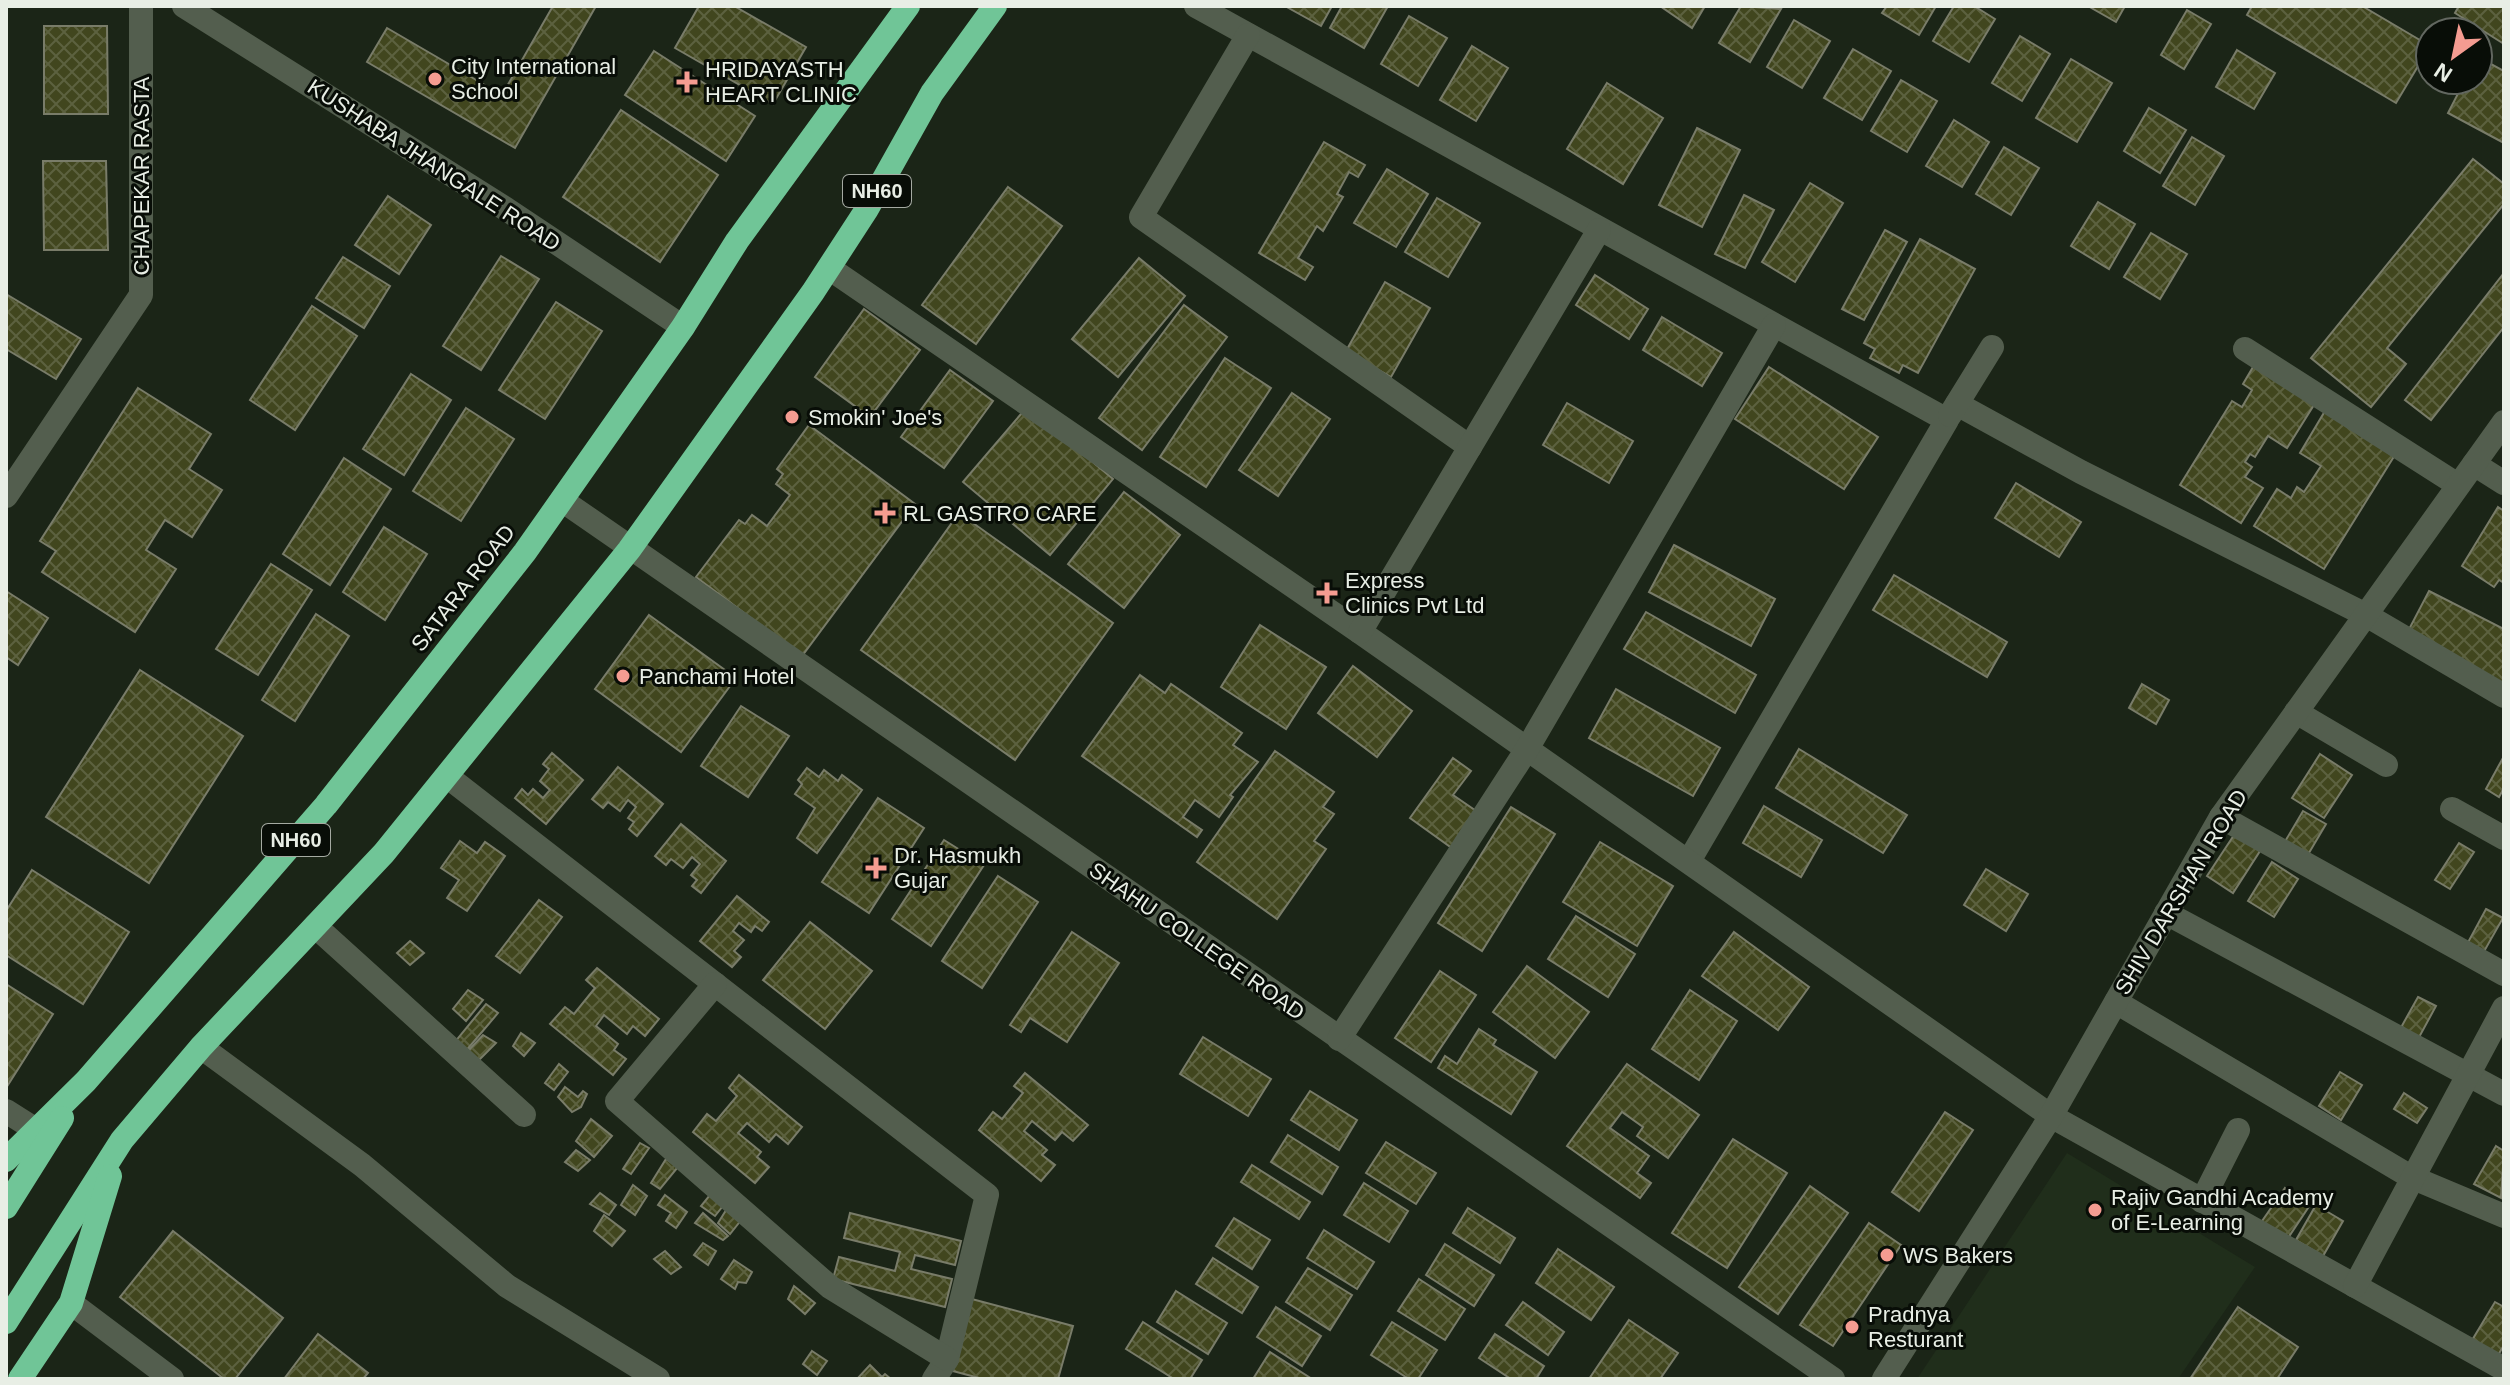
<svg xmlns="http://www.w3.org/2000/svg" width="2510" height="1385" font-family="Helvetica,sans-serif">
<defs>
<pattern id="building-cross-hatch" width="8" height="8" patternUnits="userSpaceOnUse" patternTransform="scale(2)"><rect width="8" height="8" fill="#41461e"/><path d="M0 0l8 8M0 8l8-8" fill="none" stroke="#5c613f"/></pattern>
</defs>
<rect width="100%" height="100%" fill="#1b2517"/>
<!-- built -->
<polygon fill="#202e1b" points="2067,1153 2255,1267 2178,1379 1917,1379"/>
<!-- building -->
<g fill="url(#building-cross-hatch)" stroke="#797c69" stroke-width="2">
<polygon points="553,6 596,6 515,148 367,62 387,28 502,95"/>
<polygon points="699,6 734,6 806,47 773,104 675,48"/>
<polygon points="1285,6 1332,6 1321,26"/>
<polygon points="1342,6 1388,6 1364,48 1330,28"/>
<polygon points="1660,6 1705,6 1692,28"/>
<polygon points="1741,6 1781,9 1750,62 1719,43"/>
<polygon points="1887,6 1936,6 1919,35 1882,13"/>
<polygon points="1954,6 1974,6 1995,19 1969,62 1933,41"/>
<polygon points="2088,6 2125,6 2116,22"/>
<polygon points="2252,6 2362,6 2430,46 2396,103 2247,15"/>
<polygon points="2459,6 2504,6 2504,44 2455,13"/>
<polygon points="2187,10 2211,24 2184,69 2161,55"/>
<polygon points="1409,16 1447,38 1418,86 1381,64"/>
<polygon points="1794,20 1830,41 1802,88 1767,67"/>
<polygon points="44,26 107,26 108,114 44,114"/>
<polygon points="2020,36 2050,54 2022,101 1992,83"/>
<polygon points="1472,46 1508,68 1476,121 1440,100"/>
<polygon points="1853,49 1891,71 1862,120 1824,98"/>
<polygon points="2237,50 2275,73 2254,109 2216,87"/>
<polygon points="654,51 755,116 726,161 625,95"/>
<polygon points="2478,57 2504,71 2504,143 2448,113 2465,80 2478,80"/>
<polygon points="2071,59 2112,83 2077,142 2036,118"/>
<polygon points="1901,80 1937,101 1907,152 1871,131"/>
<polygon points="1607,83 1663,118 1623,184 1567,149"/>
<polygon points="2149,108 2186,130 2160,173 2124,151"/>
<polygon points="621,110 718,175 660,262 563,197"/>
<polygon points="1954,120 1989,142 1962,187 1926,166"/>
<polygon points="1697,128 1740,150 1702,227 1659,205"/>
<polygon points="2192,137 2224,156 2195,205 2163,186"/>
<polygon points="1324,142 1365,165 1358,177 1349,172 1337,194 1343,197 1323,231 1317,226 1298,258 1313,267 1305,280 1259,253"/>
<polygon points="2004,147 2039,168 2011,215 1976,194"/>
<polygon points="2473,159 2504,184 2504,204 2387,348 2406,364 2371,407 2311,358"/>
<polygon points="43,161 106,161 108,250 44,250"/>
<polygon points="1387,169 1428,194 1396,247 1354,223"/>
<polygon points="1810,183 1843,203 1795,282 1762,262"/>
<polygon points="1008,187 1062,226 976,344 922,305"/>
<polygon points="1744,195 1774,210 1745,268 1715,254"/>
<polygon points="388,196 431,225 399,274 355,245"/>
<polygon points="1437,198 1480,223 1448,277 1405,252"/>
<polygon points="2098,202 2135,224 2109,269 2071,246"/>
<polygon points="1885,230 1907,242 1864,320 1842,309"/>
<polygon points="2151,233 2187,254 2160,299 2124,277"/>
<polygon points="1920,239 1975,269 1918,373 1903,365 1899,373 1870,358 1875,349 1864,343"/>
<polygon points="501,256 539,279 481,370 443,346"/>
<polygon points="343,257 390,286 364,328 316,298"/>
<polygon points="1139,258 1185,296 1118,377 1072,339"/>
<polygon points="2504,273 2504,327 2431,420 2405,400"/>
<polygon points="1595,275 1648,309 1629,339 1576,305"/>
<polygon points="1385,282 1430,308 1391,377 1346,351"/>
<polygon points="6,294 81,339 56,379 6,349"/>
<polygon points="556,302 602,331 545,419 499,390"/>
<polygon points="1184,305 1227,337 1142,450 1099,418"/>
<polygon points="312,306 357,336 295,430 250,400"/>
<polygon points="864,309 920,350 870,417 815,377"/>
<polygon points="1662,317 1722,353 1702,386 1643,350"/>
<polygon points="1225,358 1271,388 1206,487 1160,457"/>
<polygon points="2256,362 2317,400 2287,448 2268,436 2255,457 2250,454 2245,462 2252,467 2245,477 2263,488 2241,523 2180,485 2232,401 2242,407 2252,390 2243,384"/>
<polygon points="1769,367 1878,437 1844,489 1735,419"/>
<polygon points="950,370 993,401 944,468 901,437"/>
<polygon points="411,374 451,400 404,475 363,449"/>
<polygon points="138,388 211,434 189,469 222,490 192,537 165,520 146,550 176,569 135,632 42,572 56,551 40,541"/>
<polygon points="1292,393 1330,419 1278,496 1239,470"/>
<polygon points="1567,403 1633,441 1609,483 1543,445"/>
<polygon points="2328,406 2398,450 2324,569 2254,526 2277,489 2291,498 2297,487 2304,492 2321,466 2300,453"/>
<polygon points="1027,407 1113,479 1050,555 963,482"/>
<polygon points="466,408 514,439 461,521 413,491"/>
<polygon points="809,425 915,504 802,656 696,577 739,520 745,524 752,515 767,526 790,495 776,484 783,474 777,469"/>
<polygon points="344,458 391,489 330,585 283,554"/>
<polygon points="2016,483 2081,522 2059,557 1995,518"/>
<polygon points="1124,492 1180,535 1124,608 1068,564"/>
<polygon points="2498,507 2504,511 2504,583 2499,580 2494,587 2462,566"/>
<polygon points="959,513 1113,623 1015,760 861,650"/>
<polygon points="384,527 427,554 385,620 343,592"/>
<polygon points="1674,545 1775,599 1751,646 1649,592"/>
<polygon points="271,564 312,590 258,675 216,649"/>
<polygon points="1894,575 2007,642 1987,677 1873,610"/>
<polygon points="6,591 48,618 18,665 6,657"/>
<polygon points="2429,591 2504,629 2504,685 2406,635"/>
<polygon points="1646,612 1756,675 1735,713 1624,649"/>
<polygon points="316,614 349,636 295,721 262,700"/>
<polygon points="649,615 736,678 681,752 595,689"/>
<polygon points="1260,625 1326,667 1286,729 1221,687"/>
<polygon points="1353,666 1412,711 1377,757 1318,713"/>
<polygon points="140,670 243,736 149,883 46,817"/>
<polygon points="1140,675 1165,693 1171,684 1242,733 1233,745 1258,762 1230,795 1233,797 1219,817 1195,800 1183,817 1202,830 1197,837 1082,756"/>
<polygon points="2142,684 2169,700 2156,724 2129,708"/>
<polygon points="1616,689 1720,748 1693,796 1589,738"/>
<polygon points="741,706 789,736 748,797 701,766"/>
<polygon points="1799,749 1907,815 1883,853 1776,788"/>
<polygon points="1275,751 1334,792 1323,807 1334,814 1314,841 1326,849 1277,919 1197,862"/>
<polygon points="552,753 583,780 546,824 515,798 522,789 528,795 533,789 543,798 550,790 540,781 549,769 543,764"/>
<polygon points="2320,754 2352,775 2324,818 2292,798"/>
<polygon points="2504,756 2504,788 2499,797 2486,789"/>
<polygon points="1453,758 1471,771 1453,795 1482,815 1456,851 1410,818"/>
<polygon points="618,767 663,804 637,836 629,829 634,822 628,818 636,807 628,800 620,811 608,802 603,808 592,799"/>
<polygon points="807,768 819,777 824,770 838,781 842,775 862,790 817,853 797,838 815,808 795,794 802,784 798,780"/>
<polygon points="878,798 924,828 869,913 822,882"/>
<polygon points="1764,806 1822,840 1801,877 1743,843"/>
<polygon points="1511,807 1555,834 1482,951 1438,923"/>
<polygon points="2303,811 2326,824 2306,858 2283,845"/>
<polygon points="681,824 726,861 701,893 692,886 697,880 691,875 700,864 692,857 683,868 671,859 666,865 655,856"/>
<polygon points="2234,835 2260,851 2233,893 2207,876"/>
<polygon points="944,840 984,865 931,946 892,919"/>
<polygon points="460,841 477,853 485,842 505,856 467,911 447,898 459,880 441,868"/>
<polygon points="1600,842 1673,886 1637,946 1563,902"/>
<polygon points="2459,843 2474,852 2450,889 2435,880"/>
<polygon points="2272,862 2298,879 2274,917 2248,901"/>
<polygon points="1986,869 2028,894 2006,931 1964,905"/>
<polygon points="32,870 129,932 83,1004 6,955 6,911"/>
<polygon points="998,876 1038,902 982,988 942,961"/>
<polygon points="737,896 769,922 762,931 755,926 751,932 739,923 733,931 744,940 734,951 741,957 732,967 700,941"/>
<polygon points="539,900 562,917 520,973 496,956"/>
<polygon points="2486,909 2503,918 2482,955 2466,946"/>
<polygon points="1576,916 1635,954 1608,997 1548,959"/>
<polygon points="810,922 872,971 825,1029 763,980"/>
<polygon points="1072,932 1119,963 1067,1042 1030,1018 1021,1032 1010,1025"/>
<polygon points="1734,932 1809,987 1778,1030 1702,976"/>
<polygon points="410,941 424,953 410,965 397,953"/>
<polygon points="1527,966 1589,1012 1555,1058 1493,1012"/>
<polygon points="597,968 659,1019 645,1036 633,1026 627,1034 604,1015 596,1026 618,1044 614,1050 626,1059 613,1075 550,1024 565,1007 574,1014 595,988 586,980"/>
<polygon points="1440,971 1476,995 1431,1062 1395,1038"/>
<polygon points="6,984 53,1014 6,1088"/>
<polygon points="468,990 483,1000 466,1021 453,1009"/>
<polygon points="1690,990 1737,1021 1699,1080 1652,1049"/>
<polygon points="2418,997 2436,1006 2417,1041 2399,1031"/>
<polygon points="486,1004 498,1013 465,1052 454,1043"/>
<polygon points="1479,1029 1496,1040 1493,1045 1537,1072 1511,1114 1438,1068 1445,1056 1457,1064"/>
<polygon points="521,1033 535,1043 524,1056 513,1046"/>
<polygon points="483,1035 496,1043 476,1063 466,1053"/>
<polygon points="1203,1037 1271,1079 1248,1116 1180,1074"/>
<polygon points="559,1064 568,1072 554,1090 545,1083"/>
<polygon points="1627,1064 1699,1115 1668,1158 1637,1136 1643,1127 1622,1112 1610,1128 1649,1156 1637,1173 1651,1183 1640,1198 1567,1146"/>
<polygon points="2340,1072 2362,1085 2341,1120 2319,1106"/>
<polygon points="1025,1073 1088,1125 1073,1141 1062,1132 1055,1140 1032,1121 1024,1131 1047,1150 1042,1155 1055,1165 1041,1181 979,1130 993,1112 1002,1119 1023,1093 1014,1086"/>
<polygon points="739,1075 802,1127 788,1144 776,1134 769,1142 747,1123 738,1133 761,1152 757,1157 769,1167 755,1183 693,1132 707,1114 716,1121 737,1096 729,1088"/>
<polygon points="565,1087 578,1097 583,1091 587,1094 581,1107 572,1112 558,1097"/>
<polygon points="1310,1091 1357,1120 1339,1150 1291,1120"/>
<polygon points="2404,1093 2427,1108 2417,1123 2394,1109"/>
<polygon points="1945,1112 1973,1130 1919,1211 1892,1192"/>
<polygon points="591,1119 612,1136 594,1157 576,1141"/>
<polygon points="1288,1135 1338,1167 1322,1194 1271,1162"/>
<polygon points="1733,1139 1787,1173 1727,1268 1672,1233"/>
<polygon points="1386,1142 1436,1173 1416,1204 1366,1173"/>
<polygon points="640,1143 649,1148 631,1174 623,1169"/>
<polygon points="2496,1146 2504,1151 2501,1198 2474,1184"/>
<polygon points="576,1150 590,1160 578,1171 565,1162"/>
<polygon points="666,1159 678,1167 660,1189 651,1183"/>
<polygon points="1252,1165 1310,1202 1299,1219 1241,1182"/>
<polygon points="1364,1183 1408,1211 1389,1242 1344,1215"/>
<polygon points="633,1185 647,1196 635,1215 621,1205"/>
<polygon points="1810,1186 1848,1213 1778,1314 1739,1287"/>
<polygon points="2285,1188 2310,1205 2286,1241 2260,1224"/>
<polygon points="714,1190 726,1202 715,1216 701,1206"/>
<polygon points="600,1193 616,1205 609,1215 590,1204"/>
<polygon points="665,1195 687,1212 676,1228 666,1221 671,1213 658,1205"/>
<polygon points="2316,1205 2343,1221 2323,1256 2296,1240"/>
<polygon points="728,1207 742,1219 730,1234 718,1223"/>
<polygon points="1468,1208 1515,1238 1500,1263 1453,1233"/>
<polygon points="703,1213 728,1236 723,1240 695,1223"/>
<polygon points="850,1213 961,1241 955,1265 915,1255 911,1269 952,1279 945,1307 833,1279 839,1257 895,1271 900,1252 844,1238"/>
<polygon points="604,1215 625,1231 612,1246 594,1231"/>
<polygon points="1234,1218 1270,1240 1252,1269 1216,1246"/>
<polygon points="1869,1223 1901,1245 1833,1346 1800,1325"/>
<polygon points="1324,1230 1374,1262 1357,1289 1307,1258"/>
<polygon points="173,1231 283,1318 235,1379 224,1379 120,1297"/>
<polygon points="703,1243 716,1251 708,1265 694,1255"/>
<polygon points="1445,1244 1494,1275 1474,1306 1426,1275"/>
<polygon points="1558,1249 1614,1287 1591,1320 1536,1283"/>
<polygon points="665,1251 681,1267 671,1274 654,1259"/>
<polygon points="1213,1258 1258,1287 1242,1313 1196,1284"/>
<polygon points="734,1260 752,1272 746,1283 738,1282 735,1289 721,1279"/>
<polygon points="1308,1268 1352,1295 1330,1330 1286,1302"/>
<polygon points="1419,1279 1465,1309 1445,1340 1398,1311"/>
<polygon points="794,1286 815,1303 805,1314 788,1299"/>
<polygon points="1176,1291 1227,1323 1208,1354 1157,1322"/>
<polygon points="968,1298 1073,1326 1058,1379 983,1379 949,1370"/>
<polygon points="1523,1302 1564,1332 1548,1355 1506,1325"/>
<polygon points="2495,1302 2504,1307 2504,1345 2497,1357 2471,1342"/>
<polygon points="1276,1307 1321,1336 1302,1366 1257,1337"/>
<polygon points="2238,1307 2298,1347 2277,1379 2190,1379"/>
<polygon points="1629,1320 1678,1353 1660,1379 1589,1379"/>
<polygon points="1143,1322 1202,1360 1190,1379 1174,1379 1126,1349"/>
<polygon points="1392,1322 1437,1350 1418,1379 1409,1379 1371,1355"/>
<polygon points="318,1334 368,1373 363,1379 284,1379"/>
<polygon points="1495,1334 1544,1366 1536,1379 1511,1379 1479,1358"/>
<polygon points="812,1351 827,1361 817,1375 803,1364"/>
<polygon points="1270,1352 1312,1379 1253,1379"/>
<polygon points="870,1365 882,1377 885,1374 891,1379 857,1379"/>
</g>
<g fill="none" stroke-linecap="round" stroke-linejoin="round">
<!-- minor -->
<g stroke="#535e4e" stroke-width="24">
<polyline points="184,6 506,209 683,327"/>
<polyline points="1196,6 1947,420 1689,861"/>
<polyline points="1248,35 1141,217 1470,447"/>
<polyline points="829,268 1360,632 2051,1116 2504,1369"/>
<polyline points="2245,349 2458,485"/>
<polyline points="1957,404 2081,472 2366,615 2504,696"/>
<polyline points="1950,415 1992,347"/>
<polyline points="2474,464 2504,483"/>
<polyline points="6,496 141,295 141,6"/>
<polyline points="563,501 1833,1379"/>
<polyline points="1360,632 1599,230"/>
<polyline points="2296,712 2386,765"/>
<polyline points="448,777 987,1195 947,1359 934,1379"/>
<polyline points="2452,809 2504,838"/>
<polyline points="2221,817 2504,974"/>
<polyline points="2166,913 2504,1094"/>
<polyline points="315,926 524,1115"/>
<polyline points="715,984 617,1101 830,1287 947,1359"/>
<polyline points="2116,1002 2411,1177 2504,1216"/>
<polyline points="1339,1039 1527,749 1774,325"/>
<polyline points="201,1047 362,1165 507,1286 658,1379"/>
<polyline points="6,1111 36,1130"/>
<polyline points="2202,1201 2238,1130"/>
<polyline points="2355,1286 2504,1008"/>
<polyline points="71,1303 172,1379"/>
<polyline points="1884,1379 2051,1116 2221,817 2504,422"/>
</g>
<!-- highway -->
<g stroke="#70c597" stroke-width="24">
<polyline points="6,1160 86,1081 326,805 525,552 683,327 737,241 908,6"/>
<polyline points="6,1207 62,1118"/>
<polyline points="6,1322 122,1140 201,1047 384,853 629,550 813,292 867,209 932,93 995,6"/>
<polyline points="20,1379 71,1303 110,1176"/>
</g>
</g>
<!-- markers -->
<g fill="#f59c91" stroke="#080d07" stroke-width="3">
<circle cx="435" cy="79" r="8"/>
<path d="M683 70h8v8h8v8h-8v8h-8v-8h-8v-8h8z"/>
<circle cx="792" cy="417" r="8"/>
<path d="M881 501h8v8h8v8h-8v8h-8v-8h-8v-8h8z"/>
<path d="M1323 581h8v8h8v8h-8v8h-8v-8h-8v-8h8z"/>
<circle cx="623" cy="676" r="8"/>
<path d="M872 856h8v8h8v8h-8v8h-8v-8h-8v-8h8z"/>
<circle cx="2095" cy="1210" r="8"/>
<circle cx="1887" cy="1255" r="8"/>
<circle cx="1852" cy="1327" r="8"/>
</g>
<g text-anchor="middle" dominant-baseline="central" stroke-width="6" stroke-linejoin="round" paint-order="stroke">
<!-- shield labels -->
<g fill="#080d07" stroke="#a5aaa2" stroke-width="2">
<rect x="843" y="175" width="68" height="32" rx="6"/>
<rect x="262" y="824" width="68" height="32" rx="6"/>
</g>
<g font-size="20" font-weight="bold" fill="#e8eee5">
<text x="877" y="191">NH60</text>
<text x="296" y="840">NH60</text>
</g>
<!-- poi labels -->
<g font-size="22" fill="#e8eee5" stroke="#080d07" text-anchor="start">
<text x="451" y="66">City International<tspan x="451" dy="25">School</tspan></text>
<text x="705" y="69">HRIDAYASTH<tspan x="705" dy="25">HEART CLINIC</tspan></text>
<text x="808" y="417">Smokin' Joe's</text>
<text x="903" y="513">RL GASTRO CARE</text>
<text x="1345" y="580">Express<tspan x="1345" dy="25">Clinics Pvt Ltd</tspan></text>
<text x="639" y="676">Panchami Hotel</text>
<text x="894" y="855">Dr. Hasmukh<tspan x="894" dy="25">Gujar</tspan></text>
<text x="2111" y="1197">Rajiv Gandhi Academy<tspan x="2111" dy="25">of E-Learning</tspan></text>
<text x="1903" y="1255">WS Bakers</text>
<text x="1868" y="1314">Pradnya<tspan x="1868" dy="25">Resturant</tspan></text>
</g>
<!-- street labels -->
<g font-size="22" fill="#e8eee5" stroke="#080d07">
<text transform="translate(434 165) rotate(33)">KUSHABA JHANGALE ROAD</text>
<text transform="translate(141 176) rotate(-90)">CHAPEKAR RASTA</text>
<text transform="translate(463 588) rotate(-52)">SATARA ROAD</text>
<text transform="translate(2181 892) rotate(-59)">SHIV DARSHAN ROAD</text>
<text transform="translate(1197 941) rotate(35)">SHAHU COLLEGE ROAD</text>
</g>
</g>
<!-- border -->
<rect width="2510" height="1385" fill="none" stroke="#e8eee5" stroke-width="16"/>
<!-- north arrow -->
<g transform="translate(2454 56) rotate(213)"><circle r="38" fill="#080d07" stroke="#626760" stroke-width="2"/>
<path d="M0-6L14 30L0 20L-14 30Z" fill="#f59c91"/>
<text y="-12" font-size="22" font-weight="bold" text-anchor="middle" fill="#e8eee5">N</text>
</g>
</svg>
